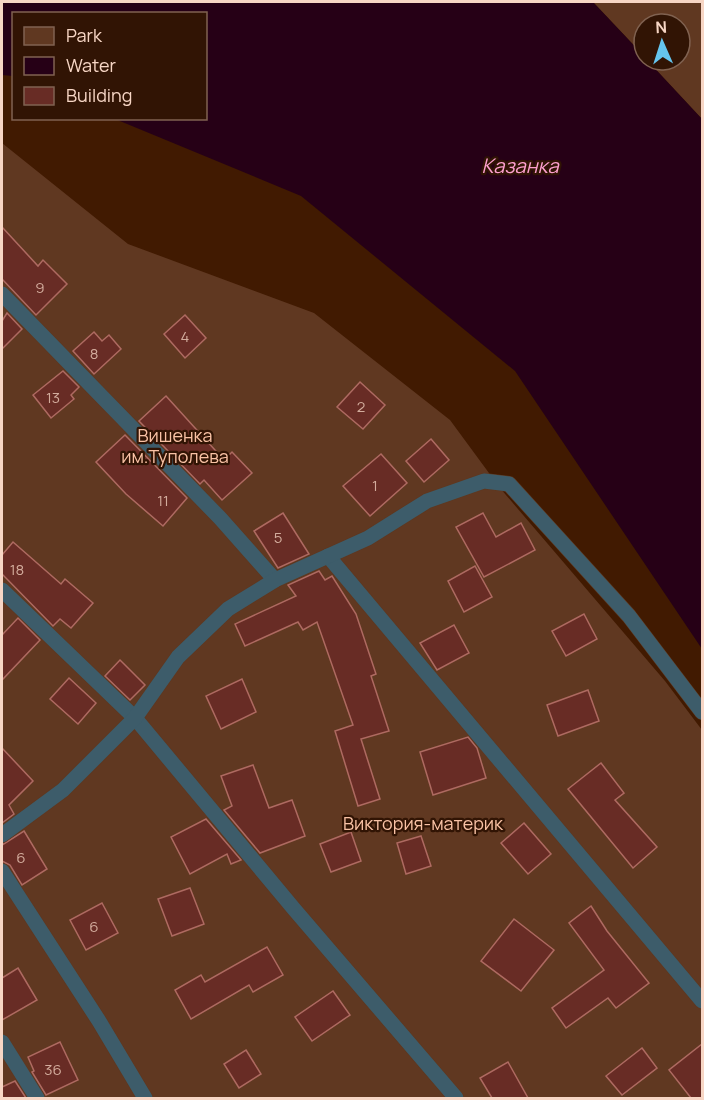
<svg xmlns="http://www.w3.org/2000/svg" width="704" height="1100" font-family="Manrope,sans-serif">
<rect width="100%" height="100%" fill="#411a01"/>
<!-- green -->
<g fill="#603821">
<polygon points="593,2 702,2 702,119 647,60 680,60 680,24 644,24 644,56"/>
<polygon points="2,143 128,244 314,313 450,420 500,488 665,681 702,730 702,1098 2,1098"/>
</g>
<!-- water -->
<polygon fill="#260016" points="2,2 593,2 644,56 644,60 647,60 702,119 702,649 515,371 301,196 115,119 206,118 206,14 14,14 13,76 2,75"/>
<!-- building -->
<g fill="#682c25" stroke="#ae6a61" stroke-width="1.5">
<polygon points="2,227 38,266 43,260 67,284 36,315 2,279"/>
<polygon points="7,313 22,329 2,349 2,321"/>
<polygon points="185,315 206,338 185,358 164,334"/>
<polygon points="94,332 102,341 109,335 121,349 94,374 73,351"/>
<polygon points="63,371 79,387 71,395 74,399 51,418 33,395"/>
<polygon points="360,382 385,405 363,429 337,407"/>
<polygon points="166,396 224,460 232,452 252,473 222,500 204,480 200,484 139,421"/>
<polygon points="125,435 187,498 163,526 126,494 96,462"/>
<polygon points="431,439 449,460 424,482 406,461"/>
<polygon points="381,454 407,483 370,516 343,486"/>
<polygon points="283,513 309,554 278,568 254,531"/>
<polygon points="483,513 496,537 521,523 535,550 484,577 456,527"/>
<polygon points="13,542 61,584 65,579 93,603 71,628 60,619 53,626 2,574 2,555"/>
<polygon points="475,566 492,597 464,612 448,581"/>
<polygon points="319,571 325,580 332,576 356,614 376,674 371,676 389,731 361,739 380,799 358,806 335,731 353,725 317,622 303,630 298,622 245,646 235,624 296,596 288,585"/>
<polygon points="584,614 597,639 566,656 552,631"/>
<polygon points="18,618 40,640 2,680 2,635"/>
<polygon points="454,625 469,653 437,670 420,643"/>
<polygon points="120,660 145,685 130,700 105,676"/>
<polygon points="69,678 96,703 78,724 50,699"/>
<polygon points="242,679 256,712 221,729 206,696"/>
<polygon points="588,690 599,721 558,736 547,705"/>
<polygon points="468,737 477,748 486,778 433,795 420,752"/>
<polygon points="2,748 33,781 9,805 14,814 2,823"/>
<polygon points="601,763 624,793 615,800 657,847 633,868 568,789"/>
<polygon points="253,765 269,808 292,800 305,836 260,853 224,810 232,806 221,776"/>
<polygon points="206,819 241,860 231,864 227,854 190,874 171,837"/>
<polygon points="524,823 551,854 528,874 501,843"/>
<polygon points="24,831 47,869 22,885 10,865 2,861 2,845"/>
<polygon points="351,832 361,861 331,872 320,844"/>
<polygon points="421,836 431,866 406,874 397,843"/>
<polygon points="190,888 204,924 172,936 158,899"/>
<polygon points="102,903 118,933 86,950 70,920"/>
<polygon points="591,906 607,931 649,983 616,1008 608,998 566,1028 552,1008 604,970 569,923"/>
<polygon points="514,919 554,950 521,991 481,961"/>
<polygon points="267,947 283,975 253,992 249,985 191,1019 175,990 201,975 205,982"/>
<polygon points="18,968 37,1000 2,1020 2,978"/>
<polygon points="333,991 350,1015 312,1041 295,1017"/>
<polygon points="60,1042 78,1080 46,1095 32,1072 34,1071 28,1057"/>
<polygon points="702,1044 702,1098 691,1098 669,1070"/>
<polygon points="642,1048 657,1068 622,1095 606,1076"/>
<polygon points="246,1050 261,1074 239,1088 224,1064"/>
<polygon points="508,1062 528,1098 492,1098 480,1078"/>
<polygon points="15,1081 26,1098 2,1098 2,1087"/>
</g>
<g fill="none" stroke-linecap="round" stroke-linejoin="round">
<defs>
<g id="service">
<polyline points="2,294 220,518 275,580"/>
<polyline points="328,556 702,1001"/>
<polyline points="2,590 135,718 294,909 456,1098"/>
<polyline points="2,835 63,790 135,718 178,657 228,609 275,580 368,538 427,501 484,481 509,484 629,616 702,712"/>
<polyline points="2,871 99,1021 145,1098"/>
<polyline points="2,1042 37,1098"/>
</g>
</defs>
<!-- service casing -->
<use href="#service" stroke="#5e3820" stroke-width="16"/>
<!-- service -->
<use href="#service" stroke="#3d5c6a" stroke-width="15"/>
</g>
<g text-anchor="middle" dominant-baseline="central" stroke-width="4.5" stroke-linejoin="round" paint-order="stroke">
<!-- number labels -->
<g font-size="15" fill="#d3ac9d">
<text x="40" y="287">9</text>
<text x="185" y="336">4</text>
<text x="94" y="353">8</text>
<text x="53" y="397">13</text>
<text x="361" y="406">2</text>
<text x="375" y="485">1</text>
<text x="163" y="500">11</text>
<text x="278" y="537">5</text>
<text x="17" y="569">18</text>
<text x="21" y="857">6</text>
<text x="94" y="926">6</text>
<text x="53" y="1069">36</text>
</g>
<!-- park labels -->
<g font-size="18" fill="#f9c2a5" stroke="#311404">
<text x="175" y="435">Вишенка<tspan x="175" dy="21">им.Туполева</tspan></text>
<text x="423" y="823">Виктория-материк</text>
</g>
<!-- water labels -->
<g font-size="20" font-style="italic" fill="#fd9fce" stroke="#311404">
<text x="520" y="165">Казанка</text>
</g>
</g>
<!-- border -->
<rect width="704" height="1100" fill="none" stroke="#f7d6c5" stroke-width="6"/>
<!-- legend -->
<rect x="12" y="12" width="195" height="108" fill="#311404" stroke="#806251" stroke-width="1.5"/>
<rect x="24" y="27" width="30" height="18" fill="#603821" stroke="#806251" stroke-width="1.5"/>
<text x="66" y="42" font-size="18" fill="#f7d6c5">Park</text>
<rect x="24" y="57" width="30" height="18" fill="#260016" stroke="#806251" stroke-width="1.5"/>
<text x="66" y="72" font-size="18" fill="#f7d6c5">Water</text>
<rect x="24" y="87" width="30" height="18" fill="#682c25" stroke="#806251" stroke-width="1.5"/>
<text x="66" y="102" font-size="18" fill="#f7d6c5">Building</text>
<!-- north arrow -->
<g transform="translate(662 42) rotate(357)"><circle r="28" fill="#311404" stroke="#806251" stroke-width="1.5"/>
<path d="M0-4.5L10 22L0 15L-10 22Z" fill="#65c5ee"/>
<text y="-9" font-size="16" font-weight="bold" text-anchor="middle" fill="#f7d6c5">N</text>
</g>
</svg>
